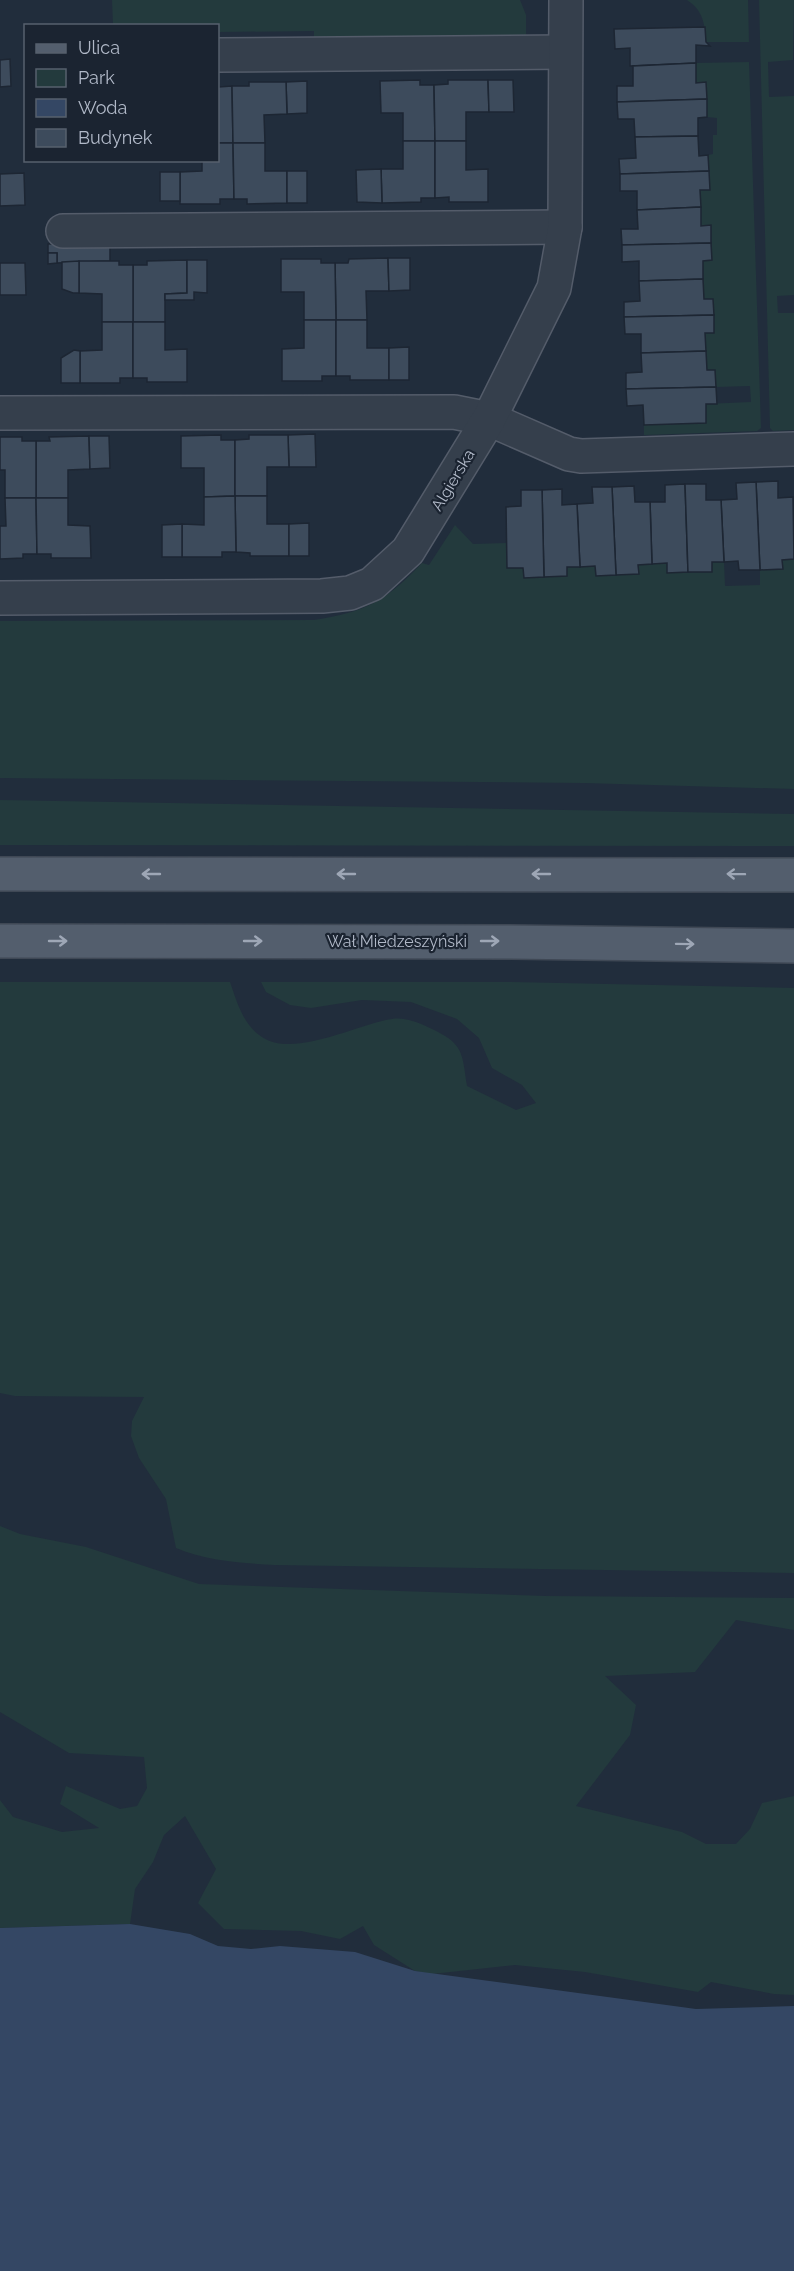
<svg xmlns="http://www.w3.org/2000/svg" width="794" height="2271" font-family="Raleway,sans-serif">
<rect width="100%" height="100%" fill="#212d3c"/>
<!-- green -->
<g fill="#233a3d">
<polygon points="112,0 520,0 526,15 526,35 436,36 435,42 314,43 314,31 218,32 218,26 113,25"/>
<path d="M687 0H748L749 42H706C705 24 703 10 687 0Z"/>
<polygon points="759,0 794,0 793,60 768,62 769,97 794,96 794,295 777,296 778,313 794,313 794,430 773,431 770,428"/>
<polygon points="749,62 761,428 757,431 644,435 644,425 706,423 706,404 751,402 750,386 716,387 715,370 707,370 705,333 714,333 713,299 704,299 703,261 712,260 711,226 701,226 700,190 709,189 708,155 713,154 713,135 717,135 717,118 707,117 706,82 696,83 696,63"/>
<path d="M455 525 473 544 507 543V568H523L524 578 567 576V567L595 566 596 576 639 574 638 565 667 563 668 573 711 572 712 562H724L725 586 760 585V570L782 569V560L794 559V789L584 783 0 778V621L314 620C366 612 386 601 422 563L429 565Z"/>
<polygon points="0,800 794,814 794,846 0,845"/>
<path d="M0 982H230C237 1002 243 1025 262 1037 294 1059 360 1023 392 1019 406 1017 419 1023 432 1029 464 1044 462 1053 467 1086L516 1110 536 1103 522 1085 492 1068 479 1038 457 1019 411 1002 362 1000 311 1008 290 1005 266 992 261 982H512L794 988V1573L275 1565C240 1563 208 1561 176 1548L166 1499 139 1458 131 1436 132 1421 144 1397 15 1396 0 1393Z"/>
<polygon points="0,1526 20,1534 86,1547 199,1584 546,1596 794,1598 794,1630 736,1620 695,1672 605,1676 636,1705 630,1735 576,1806 682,1832 706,1844 736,1844 750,1829 762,1803 794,1796 794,1995 774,1994 711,1982 698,1992 585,1972 515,1965 432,1974 415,1971 374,1945 363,1926 340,1939 301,1931 224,1929 198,1903 216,1869 185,1816 164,1835 153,1862 135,1889 130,1924 0,1928 0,1800 13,1817 62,1832 99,1828 60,1804 66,1786 120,1809 137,1806 147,1788 144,1757 69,1753 0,1712"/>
</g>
<!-- water -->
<polygon fill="#344764" points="130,1924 190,1934 218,1946 251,1949 280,1946 355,1952 415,1971 696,2009 794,2006 794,2271 0,2271 0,1928"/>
<!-- building -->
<g fill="#3d4b5c" stroke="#1d2633" stroke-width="1.5">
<polygon points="705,27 706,42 710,46 696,45 696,63 630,66 630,48 615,49 614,29"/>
<polygon points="10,59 11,86 0,87 0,60"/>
<polygon points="696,63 696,83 706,82 707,99 617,102 617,86 633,86 633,66"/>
<polygon points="420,80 420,85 434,85 435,141 403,141 403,113 381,113 380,81"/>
<polygon points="448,80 488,80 489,112 466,112 466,141 435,141 434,85 448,84"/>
<polygon points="488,80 513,80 514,112 489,112"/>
<polygon points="307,81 307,113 287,114 286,82"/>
<polygon points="218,82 219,87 232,86 233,143 218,143"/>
<polygon points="249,82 286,82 287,114 264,115 265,143 233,143 232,86 249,86"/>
<polygon points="707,99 707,117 698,118 698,136 635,137 634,119 618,119 617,102"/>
<polygon points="698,136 699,156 708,155 709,171 620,174 619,159 636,158 635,137"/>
<polygon points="403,141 435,141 435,198 421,198 421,202 382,203 381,169 403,169"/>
<polygon points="435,141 466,141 466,170 488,169 488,202 449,202 449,197 435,198"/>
<polygon points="218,143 233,143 234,199 220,199 220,204 180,204 180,172 202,171 202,160 218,160"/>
<polygon points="233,143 265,143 265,171 287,171 287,203 247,204 247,199 234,199"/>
<polygon points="381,169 382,203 357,202 356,170"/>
<rect x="287" y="171" width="20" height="32"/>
<polygon points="709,171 710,190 700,190 701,207 637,210 637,191 620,191 620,174"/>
<rect x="160" y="172" width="20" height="29"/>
<polygon points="24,173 25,205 0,206 0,174"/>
<polygon points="701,207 701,226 711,225 711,243 622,245 621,229 638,229 637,210"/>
<polygon points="110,243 110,261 57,263 57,253 48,253 48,244"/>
<polygon points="711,243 712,260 703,261 703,279 639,281 639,261 622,262 622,245"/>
<polygon points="48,253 57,253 57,263 48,264"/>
<polygon points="388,258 389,291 366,291 367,320 336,320 335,263 348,263 349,259"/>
<polygon points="388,258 410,258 410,290 389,291"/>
<polygon points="281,259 321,259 321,263 335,263 336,320 304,320 304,292 281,292"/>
<polygon points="187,260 187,293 165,294 165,322 133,322 133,265 147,265 147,261"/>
<polygon points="187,260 207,260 207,293 194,292 194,300 165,300 165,294 187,293"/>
<polygon points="79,261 119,261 119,265 133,265 133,322 102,322 102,294 79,293"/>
<polygon points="79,261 79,293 73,293 62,289 62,262"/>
<polygon points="0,263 25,263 26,295 0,295"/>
<polygon points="703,279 704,299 713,299 714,315 624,317 624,302 640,301 639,281"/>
<polygon points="714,315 714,333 705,333 706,351 641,353 641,334 625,334 624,317"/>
<polygon points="304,320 336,320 336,376 322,376 322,381 282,381 282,349 304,348"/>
<polygon points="336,320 367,320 367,348 389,348 389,380 350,380 350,376 336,376"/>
<polygon points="102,322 133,322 133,378 120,378 120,383 80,383 80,351 102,350"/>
<polygon points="133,322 165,322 165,350 187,349 187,382 147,382 147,378 133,378"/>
<polygon points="409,347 409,380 389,380 389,348"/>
<polygon points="74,350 80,351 80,383 61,383 61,358"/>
<polygon points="706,351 707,370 715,370 716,387 626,389 626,373 642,372 641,353"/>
<polygon points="716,387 717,404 706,404 706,423 644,425 643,405 627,406 626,389"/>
<polygon points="315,434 316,467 289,467 288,435"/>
<polygon points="221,435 221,440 235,440 235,496 204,497 204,468 181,468 181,436"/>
<polygon points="249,435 288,435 289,467 267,467 267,496 235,496 235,440 249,439"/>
<polygon points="89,436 90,469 68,470 68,498 36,498 36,441 50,441 49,437"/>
<polygon points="89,436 109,436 110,468 90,469"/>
<polygon points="0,437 22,437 22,441 36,441 36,498 5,498 5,470 0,470"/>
<polygon points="778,481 778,498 793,497 794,559 782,560 783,569 760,570 756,482"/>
<polygon points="756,482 760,570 739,570 738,561 724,562 721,500 737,499 736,483"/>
<polygon points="685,484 688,572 667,573 667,563 652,564 650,502 665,502 665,485"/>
<polygon points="685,484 706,484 706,500 721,500 724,562 712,562 712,572 688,572"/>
<polygon points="634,486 635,502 650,502 652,564 638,565 639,574 616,575 612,487"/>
<polygon points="592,487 612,487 616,575 596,576 595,566 580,567 577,504 593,503"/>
<polygon points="562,489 562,505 577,504 580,567 567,567 567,576 544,577 542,490"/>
<polygon points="521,490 542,490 544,577 524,578 523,568 507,568 506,507 521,506"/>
<polygon points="235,496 267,496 267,524 289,524 289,556 250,556 250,553 236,552"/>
<polygon points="235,496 236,552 222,552 222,557 182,557 182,524 204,525 204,497"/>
<polygon points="5,498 36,498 37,554 23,554 23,558 0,559 0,526 6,526"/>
<polygon points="36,498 68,498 68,525 90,526 91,558 51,558 51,554 37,554"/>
<polygon points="309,523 309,556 289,556 289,524"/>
<polygon points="182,524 182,557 162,557 162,525"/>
</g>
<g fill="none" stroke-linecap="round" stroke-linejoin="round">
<defs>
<g id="minor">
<polyline points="218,55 565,52"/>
<polyline points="63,231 565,227"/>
<polyline points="0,413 454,412 489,419 569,454 581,456 794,449"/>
<polyline points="0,598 322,596 350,593 372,584 408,551 489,419 554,288 565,227 566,0"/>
</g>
<g id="major">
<polyline points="0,874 794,875"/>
<polyline points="0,941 511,942 794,946"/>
</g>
</defs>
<!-- minor casing -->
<use href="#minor" stroke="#545c6a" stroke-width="36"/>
<!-- major casing -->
<use href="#major" stroke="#3f4855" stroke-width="36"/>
<!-- minor -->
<use href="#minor" stroke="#353f4c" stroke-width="33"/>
<!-- major -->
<use href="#major" stroke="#535e6d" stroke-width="33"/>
</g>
<!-- one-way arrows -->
<defs><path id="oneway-shaft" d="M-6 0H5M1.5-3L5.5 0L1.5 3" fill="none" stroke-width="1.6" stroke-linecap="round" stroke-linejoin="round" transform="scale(1.5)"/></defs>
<g stroke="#9ea7b6">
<use href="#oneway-shaft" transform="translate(151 874) rotate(-180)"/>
<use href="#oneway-shaft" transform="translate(346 874) rotate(-180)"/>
<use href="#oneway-shaft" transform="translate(541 874) rotate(180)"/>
<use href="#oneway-shaft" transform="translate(736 874) rotate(-179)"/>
<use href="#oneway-shaft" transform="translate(58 941)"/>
<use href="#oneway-shaft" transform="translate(253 941)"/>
<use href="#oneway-shaft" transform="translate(490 941)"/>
<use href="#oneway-shaft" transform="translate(685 944) rotate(1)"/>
</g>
<g text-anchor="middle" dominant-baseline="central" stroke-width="4.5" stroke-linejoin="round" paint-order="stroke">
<!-- street labels -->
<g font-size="16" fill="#b1b9c8" stroke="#1b2431">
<text transform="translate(453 480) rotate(-59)">Algierska</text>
<text x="397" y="941">Wał Miedzeszyński</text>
</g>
</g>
<!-- legend -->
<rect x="24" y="24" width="195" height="138" fill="#1b2431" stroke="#57606d" stroke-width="1.5"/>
<rect x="36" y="44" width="30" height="9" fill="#535e6d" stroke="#57606d" stroke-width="1.5"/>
<text x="78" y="54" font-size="18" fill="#b1b9c8">Ulica</text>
<rect x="36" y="69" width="30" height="18" fill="#233a3d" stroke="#57606d" stroke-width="1.5"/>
<text x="78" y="84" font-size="18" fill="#b1b9c8">Park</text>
<rect x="36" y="99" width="30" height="18" fill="#344764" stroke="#57606d" stroke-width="1.5"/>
<text x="78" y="114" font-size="18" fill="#b1b9c8">Woda</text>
<rect x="36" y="129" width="30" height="18" fill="#3d4b5c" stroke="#57606d" stroke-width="1.5"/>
<text x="78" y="144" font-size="18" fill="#b1b9c8">Budynek</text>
</svg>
